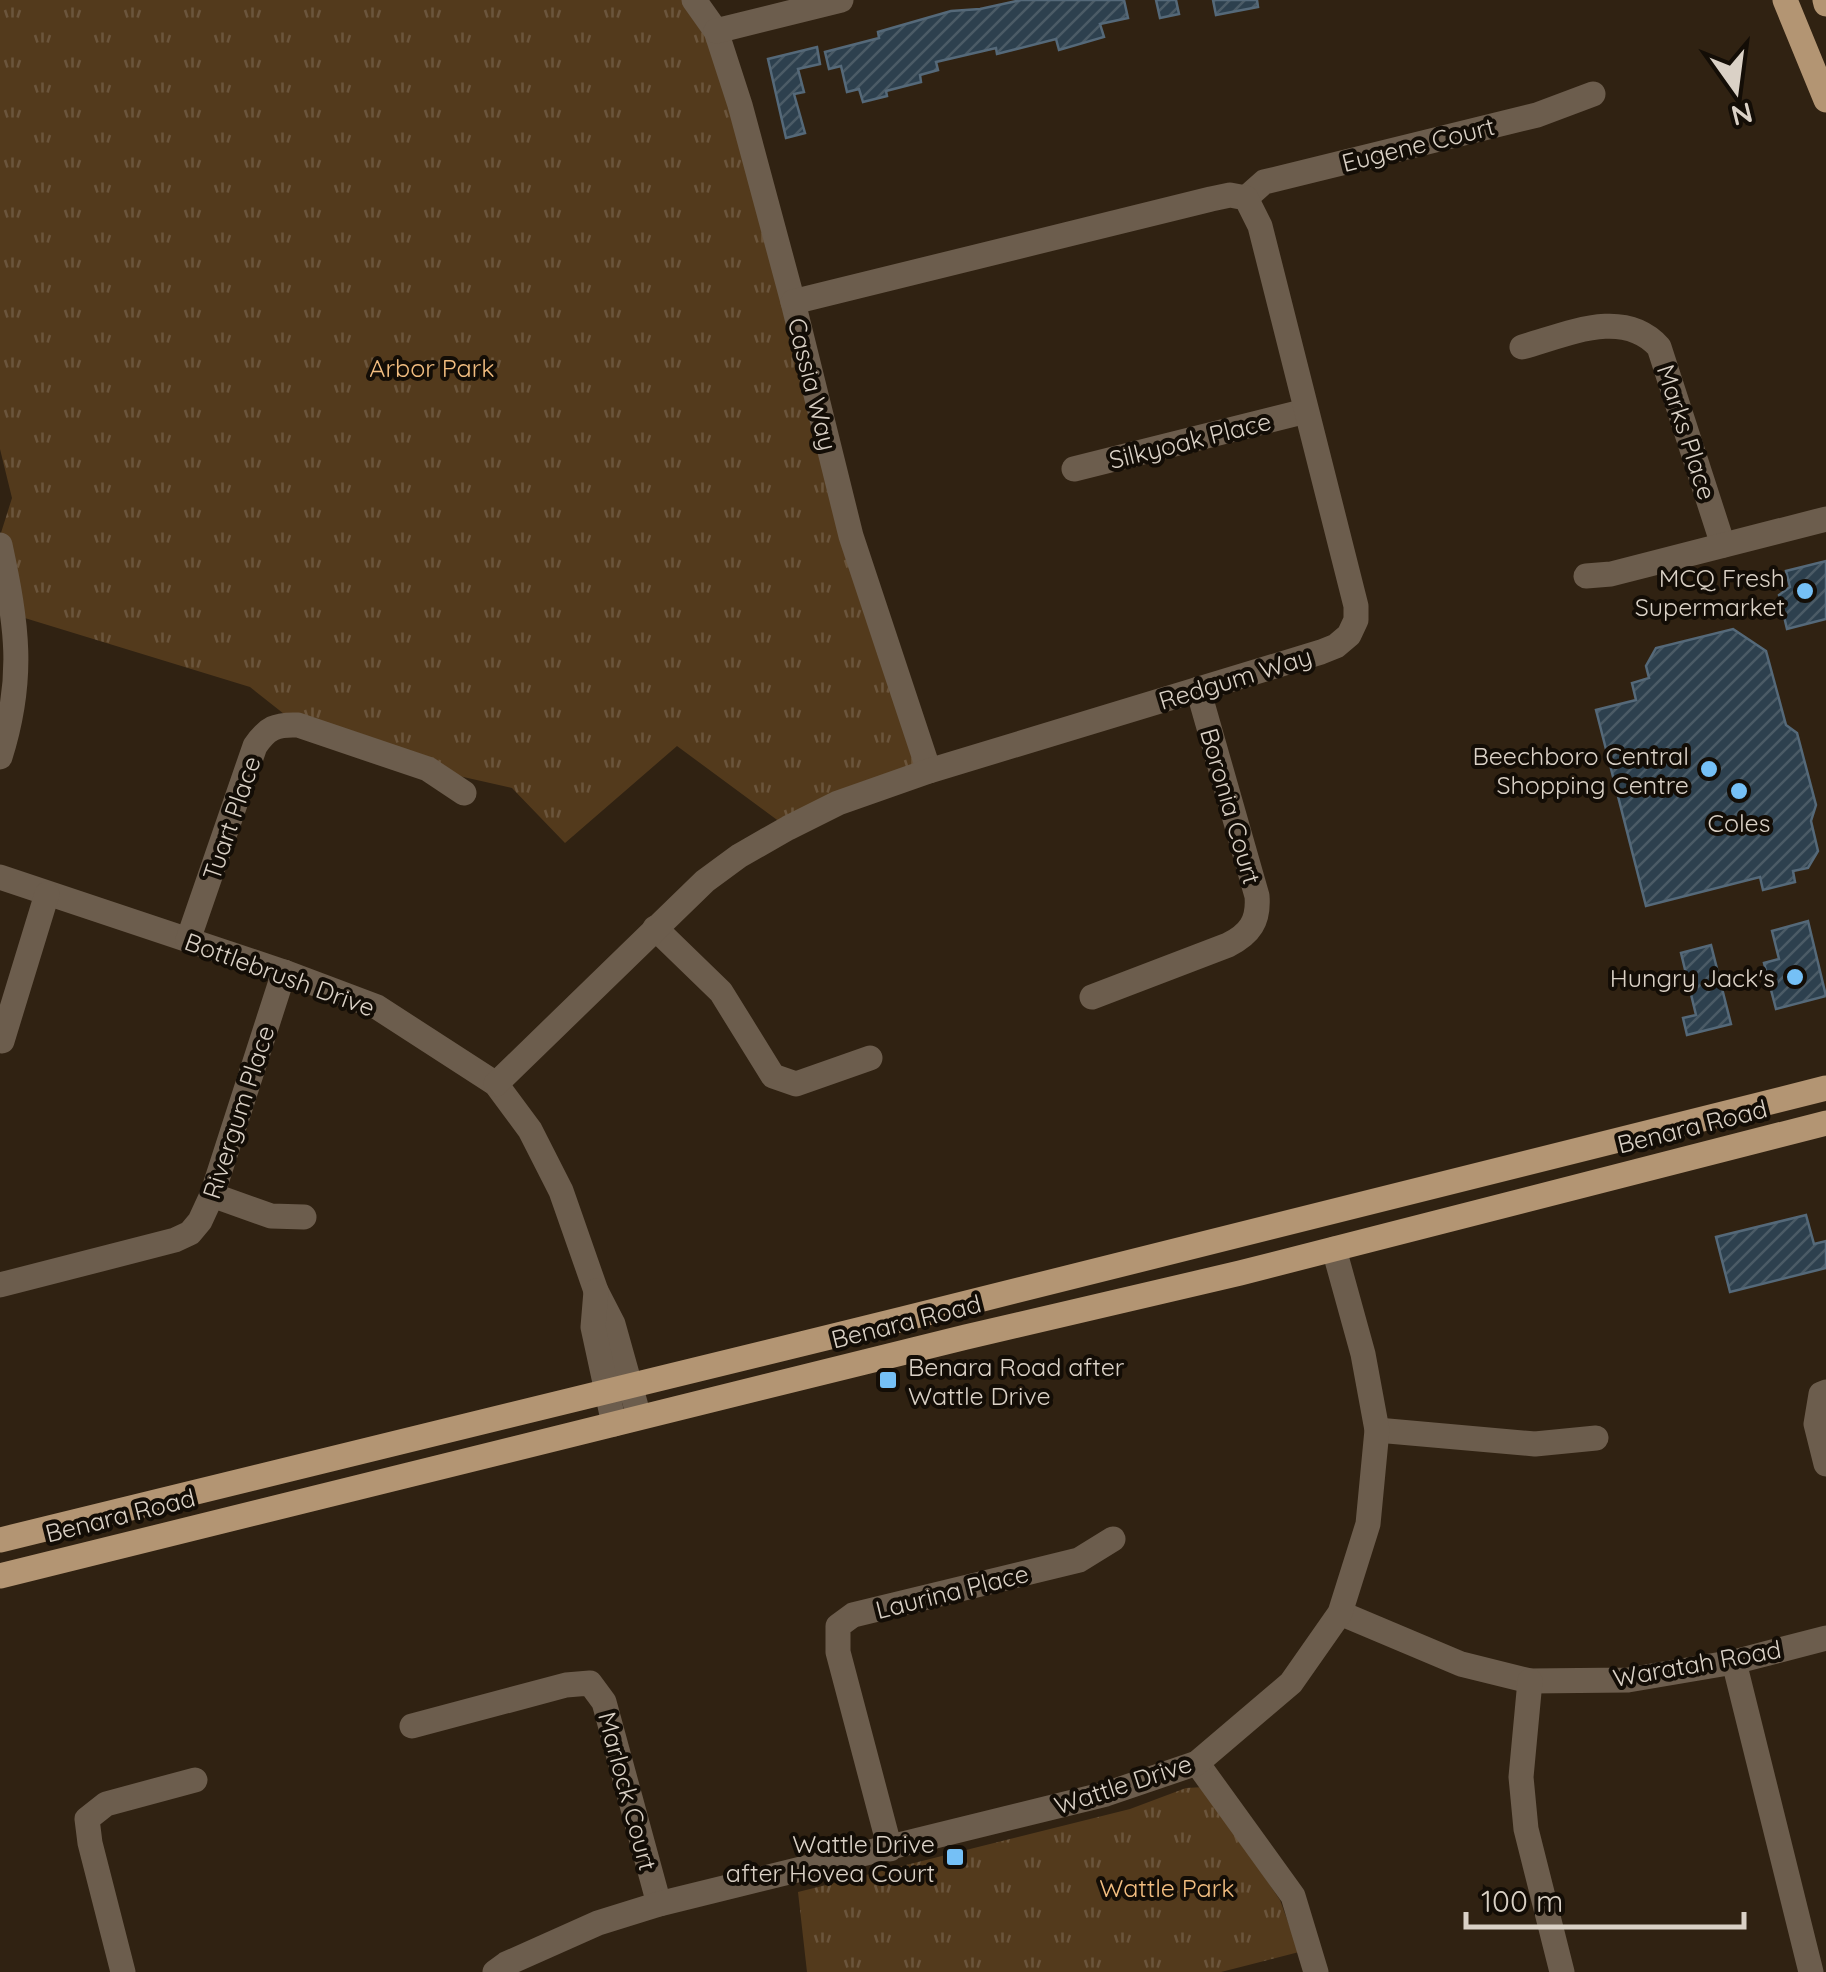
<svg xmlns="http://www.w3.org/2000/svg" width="1826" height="1972" font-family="Quicksand,sans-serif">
<defs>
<pattern id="park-tufts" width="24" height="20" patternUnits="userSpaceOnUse" patternTransform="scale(2.5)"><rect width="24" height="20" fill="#533a1c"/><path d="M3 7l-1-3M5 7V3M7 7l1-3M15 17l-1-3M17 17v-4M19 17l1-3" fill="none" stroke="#6b553c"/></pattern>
<pattern id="building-hatch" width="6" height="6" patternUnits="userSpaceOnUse" patternTransform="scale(2.5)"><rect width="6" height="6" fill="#2d404e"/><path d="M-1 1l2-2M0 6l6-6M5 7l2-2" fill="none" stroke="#4b5b66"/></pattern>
</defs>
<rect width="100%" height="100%" fill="#302212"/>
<!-- park -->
<g fill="url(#park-tufts)">
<polygon points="0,0 694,0 702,9 929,771 788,828 677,746 565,843 512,788 428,769 298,725 250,687 15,615 0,536 12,498 0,449"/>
<polygon points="1204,1787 1280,1900 1299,1952 1221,1972 807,1972 798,1892 1130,1809 1186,1788"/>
</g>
<!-- building -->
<g fill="url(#building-hatch)" stroke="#556979" stroke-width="2.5">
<polygon points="1021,0 1124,0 1128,18 1100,24 1104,37 1059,50 1056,39 997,54 996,48 936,62 938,70 920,75 921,82 886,91 887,96 863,102 859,89 847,92 841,66 829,69 825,52 879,38 878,32 951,11 980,9"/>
<polygon points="1156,0 1176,0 1179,14 1160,18"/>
<polygon points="1213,0 1257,0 1258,7 1216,15"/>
<polygon points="817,47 820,64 798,69 804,92 794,94 805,133 786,138 768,59"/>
<polygon points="1826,561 1826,619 1787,629 1779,595 1790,587 1786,571"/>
<polygon points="1733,629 1766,651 1786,725 1797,733 1816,805 1811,821 1818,851 1808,868 1793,871 1795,882 1763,890 1760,877 1646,906 1596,710 1636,700 1632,683 1649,678 1646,666 1656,648"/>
<polygon points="1808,921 1826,996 1776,1009 1764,963 1779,959 1772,931"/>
<polygon points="1711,945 1731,1024 1687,1035 1683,1018 1696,1015 1681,953"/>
<polygon points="1806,1215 1814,1244 1826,1241 1826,1268 1730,1292 1716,1237"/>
</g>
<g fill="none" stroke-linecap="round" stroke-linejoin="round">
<!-- minor -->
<g stroke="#6c5d4d" stroke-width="25">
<polyline points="694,0 716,31 740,105 793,302 851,536 929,771"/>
<polyline points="716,31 841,0"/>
<polyline points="1246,198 1264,182 1537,115 1593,94"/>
<path d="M1522 347C1566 335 1623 307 1659 347L1723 545"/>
<polyline points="1074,469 1306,411"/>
<path d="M0 545C17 624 25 678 0 757"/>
<polyline points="1586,576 1611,574 1826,519"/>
<polyline points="0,877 284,972 377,1007 496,1084 530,1130 561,1191 596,1291 613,1324 639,1417"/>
<polyline points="655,928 721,992 773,1076 796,1084 870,1058"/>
<path d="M188 940 255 746C267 728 276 724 298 725L428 769 464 793"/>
<path d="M1092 997 1228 945C1250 934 1259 921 1257 896L1198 689"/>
<polyline points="2,1041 47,894"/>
<polyline points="496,1084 705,881 739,856 788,828 838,803 929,771 1321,652 1336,646 1349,635 1356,620 1356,606 1260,226 1246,198 1230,195 1211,199 793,302"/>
<polyline points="212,1195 271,1216 304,1217"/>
<polyline points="0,1285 175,1240 190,1233 200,1221 212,1195 284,972"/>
<polyline points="596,1291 593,1327 614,1424"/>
<polyline points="1826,1392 1821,1394 1816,1424 1826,1464"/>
<polyline points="1377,1430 1535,1444 1596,1438"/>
<polyline points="1340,1613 1461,1664 1530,1681 1628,1680 1734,1662 1826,1638"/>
<polyline points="1734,1662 1811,1972"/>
<polyline points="1530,1681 1521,1777 1526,1829 1562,1972"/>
<polyline points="412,1726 566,1685 590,1683 604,1702 659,1904"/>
<polyline points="1197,1763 1293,1896 1316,1972"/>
<polyline points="890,1849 838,1652 838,1626 853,1615 1079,1560 1113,1539"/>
<polyline points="123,1972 90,1843 87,1819 106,1804 195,1780"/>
<polyline points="495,1972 506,1964 598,1923 659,1904 1106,1794 1197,1763 1291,1683 1340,1613 1368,1524 1377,1430 1363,1354 1334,1249"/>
</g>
<!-- major -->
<g stroke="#b39573" stroke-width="25">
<polyline points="1785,0 1826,100"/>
<polyline points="1825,0 1826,4"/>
<polyline points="0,1540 903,1319 1826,1088"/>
<polyline points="0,1576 966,1337 1240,1273 1826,1123"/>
</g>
</g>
<!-- markers -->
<g fill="#75c0f6" stroke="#130d06" stroke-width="4">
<circle cx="1805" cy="591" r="10"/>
<circle cx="1709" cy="769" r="10"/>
<circle cx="1739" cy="791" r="10"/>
<circle cx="1795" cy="977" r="10"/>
<rect x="878" y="1370" width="20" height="20" rx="5"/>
<rect x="945" y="1847" width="20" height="20" rx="5"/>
</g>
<g text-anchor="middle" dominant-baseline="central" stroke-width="8" stroke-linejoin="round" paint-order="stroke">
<!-- street labels -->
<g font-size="25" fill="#dad1c6" stroke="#130d06">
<text transform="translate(1418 144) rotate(-14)">Eugene Court</text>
<text transform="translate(813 384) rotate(76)">Cassia Way</text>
<text transform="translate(1687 432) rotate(72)">Marks Place</text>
<text transform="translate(1190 440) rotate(-14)">Silkyoak Place</text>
<text transform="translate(1235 678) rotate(-17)">Redgum Way</text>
<text transform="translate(1231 806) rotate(74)">Boronia Court</text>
<text transform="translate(231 818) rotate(-71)">Tuart Place</text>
<text transform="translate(280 974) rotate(20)">Bottlebrush Drive</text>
<text transform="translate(238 1112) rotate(-72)">Rivergum Place</text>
<text transform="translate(1692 1126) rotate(-14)">Benara Road</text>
<text transform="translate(906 1321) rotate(-14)">Benara Road</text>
<text transform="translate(120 1515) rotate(-14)">Benara Road</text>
<text transform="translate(952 1591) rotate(-14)">Laurina Place</text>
<text transform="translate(1697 1663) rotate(-10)">Waratah Road</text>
<text transform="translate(1123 1784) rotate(-18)">Wattle Drive</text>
<text transform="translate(628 1791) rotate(75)">Marlock Court</text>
</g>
<!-- park labels -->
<g font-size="25" fill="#f3be80" stroke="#130d06">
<text x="432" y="367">Arbor Park</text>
<text x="1167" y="1887">Wattle Park</text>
</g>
<!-- poi labels -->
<g font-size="25" fill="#dad1c6" stroke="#130d06" text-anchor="end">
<text x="1785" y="577">MCQ Fresh<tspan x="1785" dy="29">Supermarket</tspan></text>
<text x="1689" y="755">Beechboro Central<tspan x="1689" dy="29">Shopping Centre</tspan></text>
<text x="1739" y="822" text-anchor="middle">Coles</text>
<text x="1775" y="977">Hungry Jack's</text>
<text x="908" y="1366" text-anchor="start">Benara Road after<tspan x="908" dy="29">Wattle Drive</tspan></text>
<text x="935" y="1843">Wattle Drive<tspan x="935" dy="29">after Hovea Court</tspan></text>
</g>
</g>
<!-- north arrow -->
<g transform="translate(1736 90) rotate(166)" stroke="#130d06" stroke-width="8" paint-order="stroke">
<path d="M0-8L18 38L0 25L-18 38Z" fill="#dad1c6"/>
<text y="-15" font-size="28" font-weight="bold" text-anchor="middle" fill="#dad1c6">N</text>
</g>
<!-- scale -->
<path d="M1466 1912v15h278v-15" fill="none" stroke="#dad1c6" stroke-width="5"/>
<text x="1481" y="1912" font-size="30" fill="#dad1c6" stroke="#130d06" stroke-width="8" paint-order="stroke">100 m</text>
</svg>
